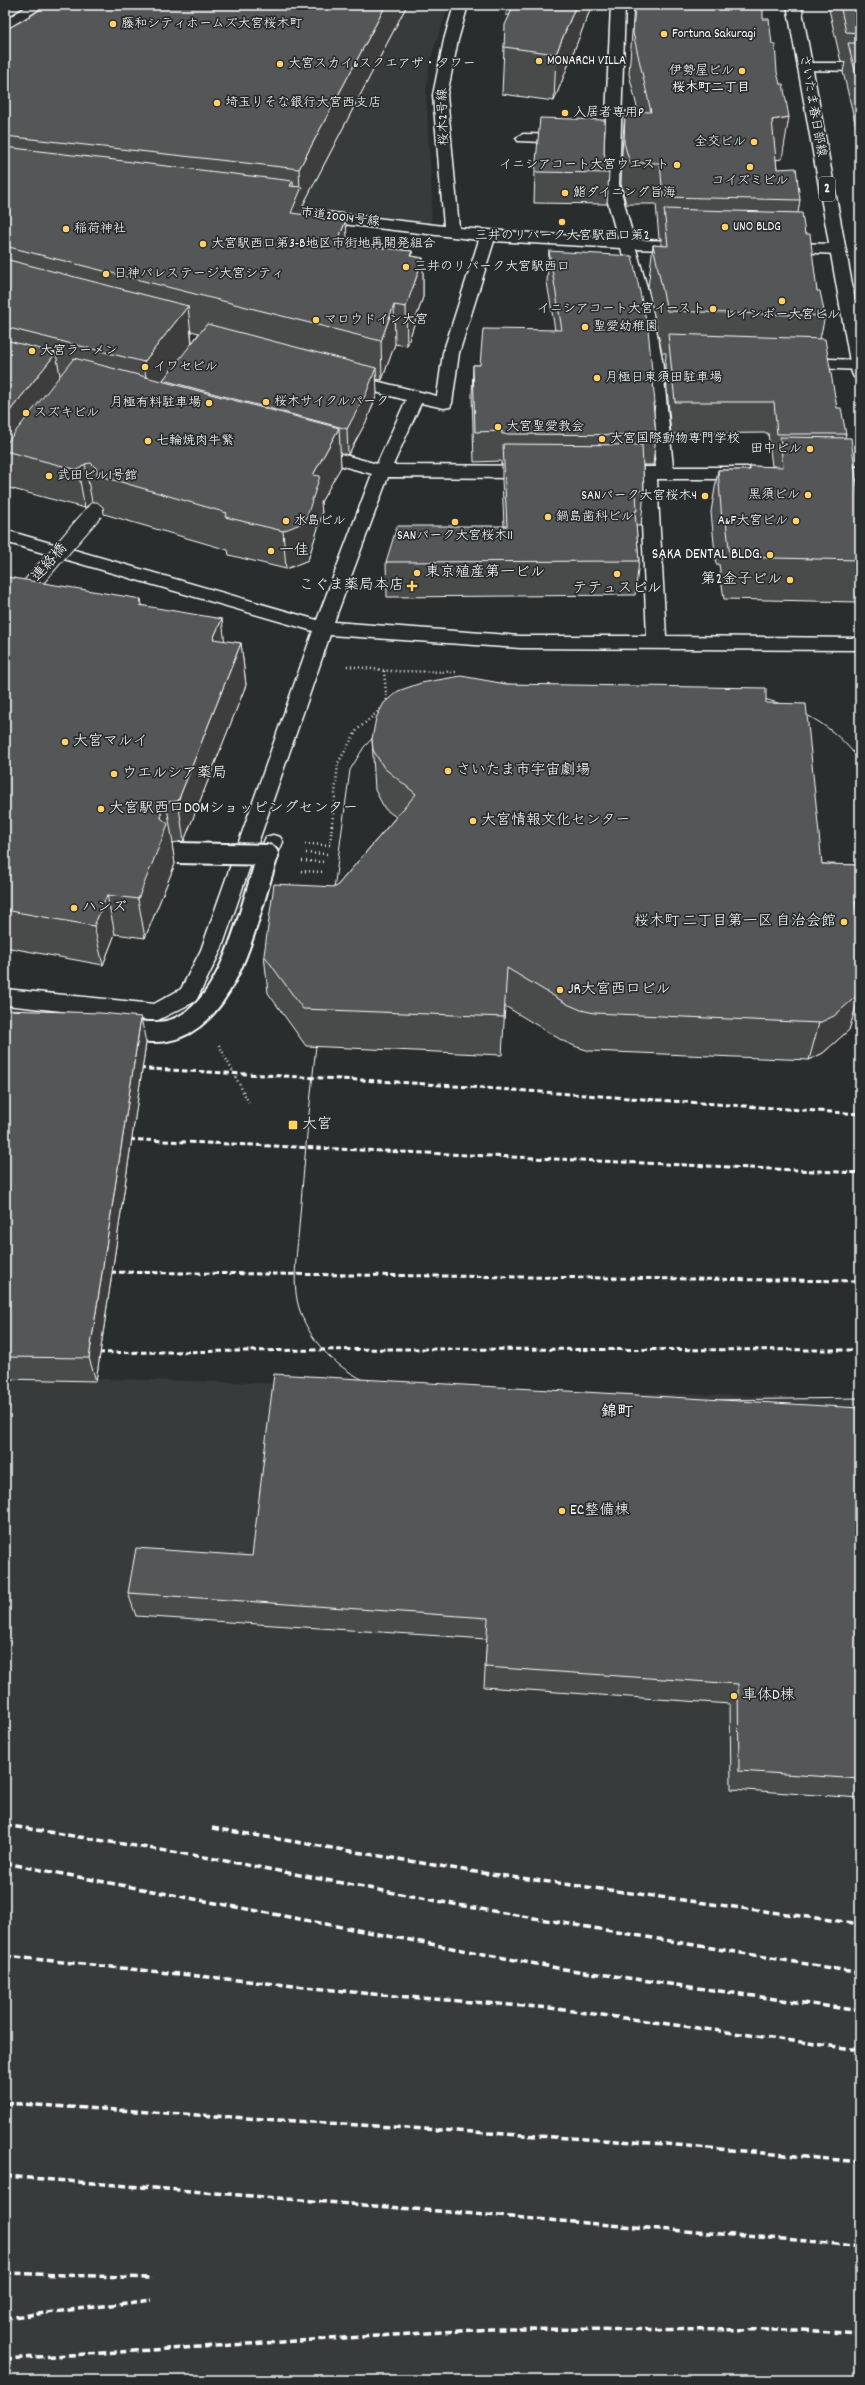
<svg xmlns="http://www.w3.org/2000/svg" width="865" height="2385" font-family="Dekko,'Klee One',sans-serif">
<rect width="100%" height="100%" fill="#2a2d2e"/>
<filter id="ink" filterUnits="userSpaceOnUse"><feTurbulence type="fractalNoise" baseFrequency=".025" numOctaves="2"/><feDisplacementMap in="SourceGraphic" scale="8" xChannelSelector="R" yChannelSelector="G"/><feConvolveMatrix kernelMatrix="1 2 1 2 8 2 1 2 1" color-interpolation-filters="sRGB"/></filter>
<g filter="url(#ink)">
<!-- built -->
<g fill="#373a3b">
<polygon points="185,5 449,5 430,60 426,93 432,197 431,224 85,186 5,52"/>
<polygon points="112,1379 860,1399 860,2380 5,2380 5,1380"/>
</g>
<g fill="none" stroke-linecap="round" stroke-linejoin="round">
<defs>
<g id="minor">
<path d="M454 5H468L458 40 447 95 459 228 618 239 603 184 611 5H625L619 184 634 240 690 241 698 246 690 251 636 249 650 298 662 359 673 467H747L753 469 756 473 753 477 747 479H657L666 636 860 638V650L520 648 330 635 221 950 196 1001 156 1021 5 1005V989L154 1004 181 989 201 950 313 631 5 542V530L317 620 372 474 306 456 304 452 306 448 312 446 377 464 406 400 341 383 339 379 341 375 347 374 437 396 443 353 479 240 274 216 266 211 274 206 444 226 433 95 444 40ZM494 241 621 248 634 298 646 359 656 467H613L607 469 604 473 607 477 640 479 647 636H520L334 622 388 477 533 478 539 476 542 472 539 468 533 466 393 465 421 403 444 408 450 407 452 403 459 353Z"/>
<polygon points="805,63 860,63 860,71 800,70 798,67"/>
<polygon points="523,134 568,135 575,139 568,143 518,141 516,138"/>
<polygon points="782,243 837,244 845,249 837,254 777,251 774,248"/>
<polygon points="848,300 860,301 860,311 842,308 840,305 842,302"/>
<polygon points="800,358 859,360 860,370 794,367 792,363 794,359"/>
<polygon points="825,467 860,467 860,479 819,477 816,473 819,469"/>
<polygon points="273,835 280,837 283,842 275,860 268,862 261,860 258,855 266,837"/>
</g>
<g id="major">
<polygon points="29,5 46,5 5,30 5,20"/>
<polygon points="787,5 801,5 860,328 860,378 854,377 852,373"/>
</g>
</defs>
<!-- minor casing -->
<use href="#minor" stroke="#fff" stroke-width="3"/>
<!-- major casing -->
<use href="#major" stroke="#fff" stroke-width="3"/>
<!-- path -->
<g stroke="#fff" stroke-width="2.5" stroke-dasharray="1 3" stroke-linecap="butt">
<polyline points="347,666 390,671 458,672"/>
<polyline points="384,671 387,704"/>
<polyline points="305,844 330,845 338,763 357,730 382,708"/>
<polyline points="306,853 327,854"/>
<polyline points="302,861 326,862"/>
<polyline points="301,871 325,872"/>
<polyline points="219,1045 249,1103"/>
</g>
<!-- minor -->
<use href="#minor" fill="#2a2d2e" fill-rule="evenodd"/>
<!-- major -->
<use href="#major" fill="#2a2d2e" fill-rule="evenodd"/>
<!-- tram -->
<g stroke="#fff" stroke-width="1">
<path d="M755 697C798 706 834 725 860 761"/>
<polyline points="333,897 350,770 364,747 382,728"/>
<path d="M317 1036C310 1100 304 1163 299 1227 297 1254 291 1285 300 1311 312 1345 338 1369 370 1383"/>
<polyline points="714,1400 860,1398"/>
</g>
<!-- rail-far1 -->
<g stroke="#fff" stroke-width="3" stroke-dasharray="5.5 3" stroke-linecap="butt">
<polyline points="131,1068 397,1082 860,1114"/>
<polyline points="121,1139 860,1173"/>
<polyline points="102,1272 860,1281"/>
<polyline points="90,1353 394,1349 860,1350"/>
</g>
<!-- rail -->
<g stroke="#fff" stroke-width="3.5" stroke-dasharray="7 3.5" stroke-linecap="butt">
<polyline points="5,1825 210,1858 469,1907 860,1973"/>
<polyline points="212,1828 476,1872 860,1924"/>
<polyline points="5,1863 557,1968 860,2011"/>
<polyline points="5,1956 382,1995 550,2008 860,2050"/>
<polyline points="5,2103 666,2144 860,2162"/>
<polyline points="5,2176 820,2242 860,2247"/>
<polyline points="5,2273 152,2278"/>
<polyline points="5,2318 152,2300"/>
<polyline points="5,2359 491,2329 801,2330 860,2334"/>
</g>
<defs>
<polyline id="minor-bridge-far1" points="18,600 95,511"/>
<g id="minor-bridge">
<polyline points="5,615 19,599"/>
<path d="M114 1028C134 1030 158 1036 177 1028 233 1007 250 906 268 855L178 853"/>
</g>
</defs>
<!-- minor-bridge-far1 casing -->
<use href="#minor-bridge-far1" stroke="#fff" stroke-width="18" stroke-linecap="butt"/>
<!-- minor-bridge casing -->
<use href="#minor-bridge" stroke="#fff" stroke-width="24" stroke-linecap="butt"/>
<!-- minor-bridge-far1 -->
<use href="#minor-bridge-far1" stroke="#2a2d2e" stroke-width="16"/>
<!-- minor-bridge -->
<use href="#minor-bridge" stroke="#2a2d2e" stroke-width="20"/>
</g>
<!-- wall -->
<g fill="#494b4c" stroke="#fff" fill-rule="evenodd">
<path d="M407 5 303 205V215L347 244 412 251V256L423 258V297L407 346 395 344 382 380 376 379 377 394 367 420 348 455 340 453 341 467 321 502 322 515 308 560 286 569 229 555 228 550 104 514 103 507 97 502H92L85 508 5 487V30L29 17ZM191 331 199 333 192 343Z"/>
<polygon points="507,5 592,5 554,101 502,94 504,47 510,15 506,15"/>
<polygon points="634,5 763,19 782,159 776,159 777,169 800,200 798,213 805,234 817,291 825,316 820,339 837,408 846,434 845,438 860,509 860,588 857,602 724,599 719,564 716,564 711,512 718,470 749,470 750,466 775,467 775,466 772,466 768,433 671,434 665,366 666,353 662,353 648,287 653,245 661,246 661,238 659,238 656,204 626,204 621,184 622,152 625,111 638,111 629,74"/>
<polygon points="828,5 860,5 860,143 843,72 845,62 841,62"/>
<polygon points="604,153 609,173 607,204 534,203 535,172"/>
<polygon points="549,251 655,403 654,412 656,435 653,465 643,465 644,491 641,526 636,526 639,561 635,595 387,597 386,562 504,526 502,479 502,464 501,464 501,461 474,462 472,396 473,365 480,365 555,330 547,282"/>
<polygon points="5,579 142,605 224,641 241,643 246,685 184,841 173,843 172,844 175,864 145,938 115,934 103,965 5,947"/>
<polygon points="506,684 766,703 822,864 860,865 860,991 849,1030 823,1053 809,1060 590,1051 577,1047 563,1041 505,1006 502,1055 306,1046 268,993 264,955 336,887 396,817 385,809 375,790 372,739"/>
<polygon points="5,1010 146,1043 96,1381 5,1379"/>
<polygon points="860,1408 860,1798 731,1789 730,1704 484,1687 487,1639 136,1616 128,1593 252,1556"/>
</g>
<!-- shaded-wall -->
<g fill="#3c3d3e" stroke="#fff">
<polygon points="386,5 407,5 303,205 304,226 291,213 290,186 293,181 294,205 300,190 299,169"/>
<polygon points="576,5 592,5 554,101 556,54"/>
<polygon points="789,117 782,159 766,161 772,120"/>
<polygon points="346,220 348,259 337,243"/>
<polygon points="412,251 412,290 423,258 423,297 407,346 406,307 410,256"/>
<polygon points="394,305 395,344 382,380 381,341"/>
<polygon points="188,306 192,345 163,380 164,383 149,401 144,362"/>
<polygon points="56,353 63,392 5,451 5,417"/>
<polygon points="376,368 377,394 367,420 348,455 347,429"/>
<polygon points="339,428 341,467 321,502 322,515 308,560 286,569 283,531 313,475"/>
<polygon points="85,464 92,502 85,508 78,470"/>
<polygon points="141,599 148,641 139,605"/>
<polygon points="222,619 227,661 213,639"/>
<polygon points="241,643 246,685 184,841 178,801"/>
<polygon points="166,802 173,843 172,844 175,864 145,938 138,899 161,818 161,807"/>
<polygon points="107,895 115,934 103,965 94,926"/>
<polygon points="860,993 849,1030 823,1053 809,1060 819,1023"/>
<polygon points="141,1017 146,1043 96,1381 89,1358"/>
</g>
<!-- building -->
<g fill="#555758" stroke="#fff">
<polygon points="47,5 386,5 299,169 5,136 5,30 29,17"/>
<polygon points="514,5 576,5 556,54 504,47 505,25"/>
<polygon points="635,5 763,5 763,19 769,19 772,44 775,44 777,72 780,84 783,84 789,117 772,120 777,169 796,168 800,200 663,197 660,163 630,163 624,143 625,111 651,112 633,33"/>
<polygon points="840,5 860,5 860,33 846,32"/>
<polygon points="848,43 860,43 860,91"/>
<polygon points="540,118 605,120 604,153 609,173 535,172"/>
<polygon points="5,147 293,181 290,186 302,187 291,213 346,220 337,243 412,251 410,256 423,258 406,307 394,305 381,341 5,246"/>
<polygon points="664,209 802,213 805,234 810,234 817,291 820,291 825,316 667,311 653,245 668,246"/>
<polygon points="549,251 632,256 648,329 655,403 653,403 656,435 502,434 502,431 475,432 473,365 480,365 483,329 562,330"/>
<polygon points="5,259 188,306 144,362 5,327"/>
<polygon points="207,324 376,368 366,394 347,429 163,380"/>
<polygon points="668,334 825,339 837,408 841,408 846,434 777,434 774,402 675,402"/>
<polygon points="5,340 56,353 5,417"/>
<polygon points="74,358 339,428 313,475 320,476 305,522 283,531 225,517 227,513 97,475 97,469 91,463 85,464 78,470 5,451 5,445"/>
<polygon points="780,437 851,438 860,509 860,560 730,557 726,521 722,521 718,470 750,470 750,466 783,467"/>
<polygon points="503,444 642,445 644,491 636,491 637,511 635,511 639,561 386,562 397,526 507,526"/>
<polygon points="7,577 141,599 139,605 222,619 213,639 241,643 178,801 166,802 161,807 161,818 168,824 138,899 107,895 94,926 5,910 5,579"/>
<polygon points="461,676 506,684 766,688 766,703 806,704 822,864 860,865 860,901 855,901 860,932 860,993 834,1016 819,1023 594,1013 581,1010 567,1004 507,968 504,1017 303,1009 264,955 274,884 336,887 416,794 384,768 373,750 372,739 376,718 384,703 398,691 421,683"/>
<polygon points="5,1010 101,1013 141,1017 89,1358 5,1357"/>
<polygon points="274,1374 860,1408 860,1779 739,1771 738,1684 485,1667 488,1618 128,1593 136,1548 252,1556"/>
</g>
</g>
<!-- markers -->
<g fill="#ffd166" stroke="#2a2d2e" stroke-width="1.5">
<circle cx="113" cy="24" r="4"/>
<circle cx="664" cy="34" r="4"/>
<circle cx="539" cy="61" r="4"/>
<circle cx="280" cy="64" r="4"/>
<circle cx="742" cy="71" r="4"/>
<circle cx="217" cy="103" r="4"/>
<circle cx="565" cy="113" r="4"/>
<circle cx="754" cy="142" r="4"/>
<circle cx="677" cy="165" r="4"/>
<circle cx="750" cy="167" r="4"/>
<circle cx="565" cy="193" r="4"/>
<circle cx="562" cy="222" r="4"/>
<circle cx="725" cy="227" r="4"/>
<circle cx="66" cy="229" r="4"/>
<circle cx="203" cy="244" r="4"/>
<circle cx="406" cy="267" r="4"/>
<circle cx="106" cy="274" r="4"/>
<circle cx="782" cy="301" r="4"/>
<circle cx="713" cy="309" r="4"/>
<circle cx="316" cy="320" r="4"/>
<circle cx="585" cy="327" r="4"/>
<circle cx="32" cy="351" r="4"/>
<circle cx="145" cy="367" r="4"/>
<circle cx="597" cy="378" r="4"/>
<circle cx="266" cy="402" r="4"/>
<circle cx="209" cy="403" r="4"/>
<circle cx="26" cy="413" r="4"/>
<circle cx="498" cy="427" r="4"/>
<circle cx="602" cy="439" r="4"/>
<circle cx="148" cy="441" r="4"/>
<circle cx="810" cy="449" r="4"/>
<circle cx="49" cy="476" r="4"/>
<circle cx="808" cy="495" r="4"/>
<circle cx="705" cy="496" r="4"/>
<circle cx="548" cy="517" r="4"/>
<circle cx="286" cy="521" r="4"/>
<circle cx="796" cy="521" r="4"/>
<circle cx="455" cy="522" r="4"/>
<circle cx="271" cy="551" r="4"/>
<circle cx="770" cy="555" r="4"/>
<circle cx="417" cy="573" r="4"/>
<circle cx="617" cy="574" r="4"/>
<circle cx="790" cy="580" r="4"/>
<path d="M410 580h4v4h4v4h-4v4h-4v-4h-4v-4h4z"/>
<circle cx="65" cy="742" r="4"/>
<circle cx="448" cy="771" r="4"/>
<circle cx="114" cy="774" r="4"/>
<circle cx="101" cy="809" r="4"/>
<circle cx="473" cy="821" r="4"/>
<circle cx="74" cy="908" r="4"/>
<circle cx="844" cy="922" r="4"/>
<circle cx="560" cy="990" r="4"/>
<rect x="288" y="1120" width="10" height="10" rx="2"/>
<circle cx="562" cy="1511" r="4"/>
<circle cx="734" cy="1696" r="4"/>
</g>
<g text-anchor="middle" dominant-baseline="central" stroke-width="3.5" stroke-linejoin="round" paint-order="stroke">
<!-- far-poi labels -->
<g font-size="13" fill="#fff" stroke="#2a2d2e" text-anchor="start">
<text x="121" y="24">藤和シティホームズ大宮桜木町</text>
<text x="672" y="34">Fortuna Sakuragi</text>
<text x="547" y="61">MONARCH VILLA</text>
<text x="288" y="64">大宮スカイ&amp;スクエアザ・タワー</text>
<text x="734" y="71" text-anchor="end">伊勢屋ビル</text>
<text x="225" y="103">埼玉りそな銀行大宮西支店</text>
<text x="573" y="113">入居者専用P</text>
<text x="746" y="142" text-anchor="end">全交ビル</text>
<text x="669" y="165" text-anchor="end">イニシアコート大宮ウエスト</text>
<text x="750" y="181" text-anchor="middle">コイズミビル</text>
<text x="573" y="193">鮨ダイニング旨海</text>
<text x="733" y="227">UNO BLDG</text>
<text x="74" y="229">稲荷神社</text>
<text x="562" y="236" text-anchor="middle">三井のリパーク大宮駅西口第2</text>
<text x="211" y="244">大宮駅西口第3-B地区市街地再開発組合</text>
<text x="414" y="267">三井のリパーク大宮駅西口</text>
<text x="114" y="274">日神パレステージ大宮シティ</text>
<text x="705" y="309" text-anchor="end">イニシアコート大宮イースト</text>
<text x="782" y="315" text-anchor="middle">レインボー大宮ビル</text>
<text x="324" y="320">マロウドイン大宮</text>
<text x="593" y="327">聖愛幼稚園</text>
<text x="40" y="351">大宮ラーメン</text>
<text x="153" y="367">イワセビル</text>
<text x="605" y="378">月極日東須田駐車場</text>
<text x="274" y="402">桜木サイクルパーク</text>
<text x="201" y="403" text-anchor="end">月極有料駐車場</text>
<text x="34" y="413">スズキビル</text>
<text x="506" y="427">大宮聖愛教会</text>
<text x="610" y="439">大宮国際動物専門学校</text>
<text x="156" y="441">七輪焼肉牛繁</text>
<text x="802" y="449" text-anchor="end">田中ビル</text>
<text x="57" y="476">武田ビル1号館</text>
<text x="800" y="495" text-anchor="end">黒須ビル</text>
<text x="697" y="496" text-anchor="end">SANパーク大宮桜木4</text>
<text x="556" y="517">鍋島歯科ビル</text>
<text x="294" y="521">水島ビル</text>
<text x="788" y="521" text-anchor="end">A&amp;F大宮ビル</text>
<text x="455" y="536" text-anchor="middle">SANパーク大宮桜木11</text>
</g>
<!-- far-neighbourhood labels -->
<g font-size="13" font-weight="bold" fill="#fff" stroke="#2a2d2e">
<text x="711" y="88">桜木町二丁目</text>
</g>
<!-- far-street labels -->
<g font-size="13" fill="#fff" stroke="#2a2d2e">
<text transform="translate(812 106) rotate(80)">さいたま春日部線</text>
<text transform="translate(444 117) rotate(-92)">桜木2号線</text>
<text transform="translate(340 218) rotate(7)">市道20014号線</text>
</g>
<!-- shield labels -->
<rect fill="#2a2d2e" stroke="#bfc0c0" stroke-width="1" x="819" y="177" width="16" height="24" rx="3"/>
<g font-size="14" font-weight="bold" fill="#fff">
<text x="827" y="189">2</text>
</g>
<!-- poi labels -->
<g font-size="15" fill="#fff" stroke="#2a2d2e" text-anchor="start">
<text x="279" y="551">一佳</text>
<text x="762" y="555" text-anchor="end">SAKA DENTAL BLDG.</text>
<text x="425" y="573">東京殖産第一ビル</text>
<text x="782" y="580" text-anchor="end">第2金子ビル</text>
<text x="404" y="586" text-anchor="end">こぐま薬局本店</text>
<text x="617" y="589" text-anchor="middle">テテュスビル</text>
<text x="73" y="742">大宮マルイ</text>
<text x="456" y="771">さいたま市宇宙劇場</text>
<text x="122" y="774">ウエルシア薬局</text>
<text x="109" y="809">大宮駅西口DOMショッピングセンター</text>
<text x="481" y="821">大宮情報文化センター</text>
<text x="82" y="908">ハンズ</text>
<text x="836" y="922" text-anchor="end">桜木町 二丁目第一区 自治会館</text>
<text x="568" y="990">JR大宮西口ビル</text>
<text x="302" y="1125">大宮</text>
<text x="570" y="1511">EC整備棟</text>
<text x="742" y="1696">車体D棟</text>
</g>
<!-- street labels -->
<g font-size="15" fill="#fff" stroke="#2a2d2e">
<text transform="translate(50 563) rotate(-49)">連絡橋</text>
</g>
<!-- neighbourhood labels -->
<g font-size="16" font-weight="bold" fill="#fff" stroke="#2a2d2e">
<text x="617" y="1412">錦町</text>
</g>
</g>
<!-- margin -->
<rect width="865" height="2385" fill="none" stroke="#2a2d2e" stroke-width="20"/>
<rect x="10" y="10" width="845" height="2365" fill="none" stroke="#fff" stroke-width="1.5" filter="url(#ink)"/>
</svg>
